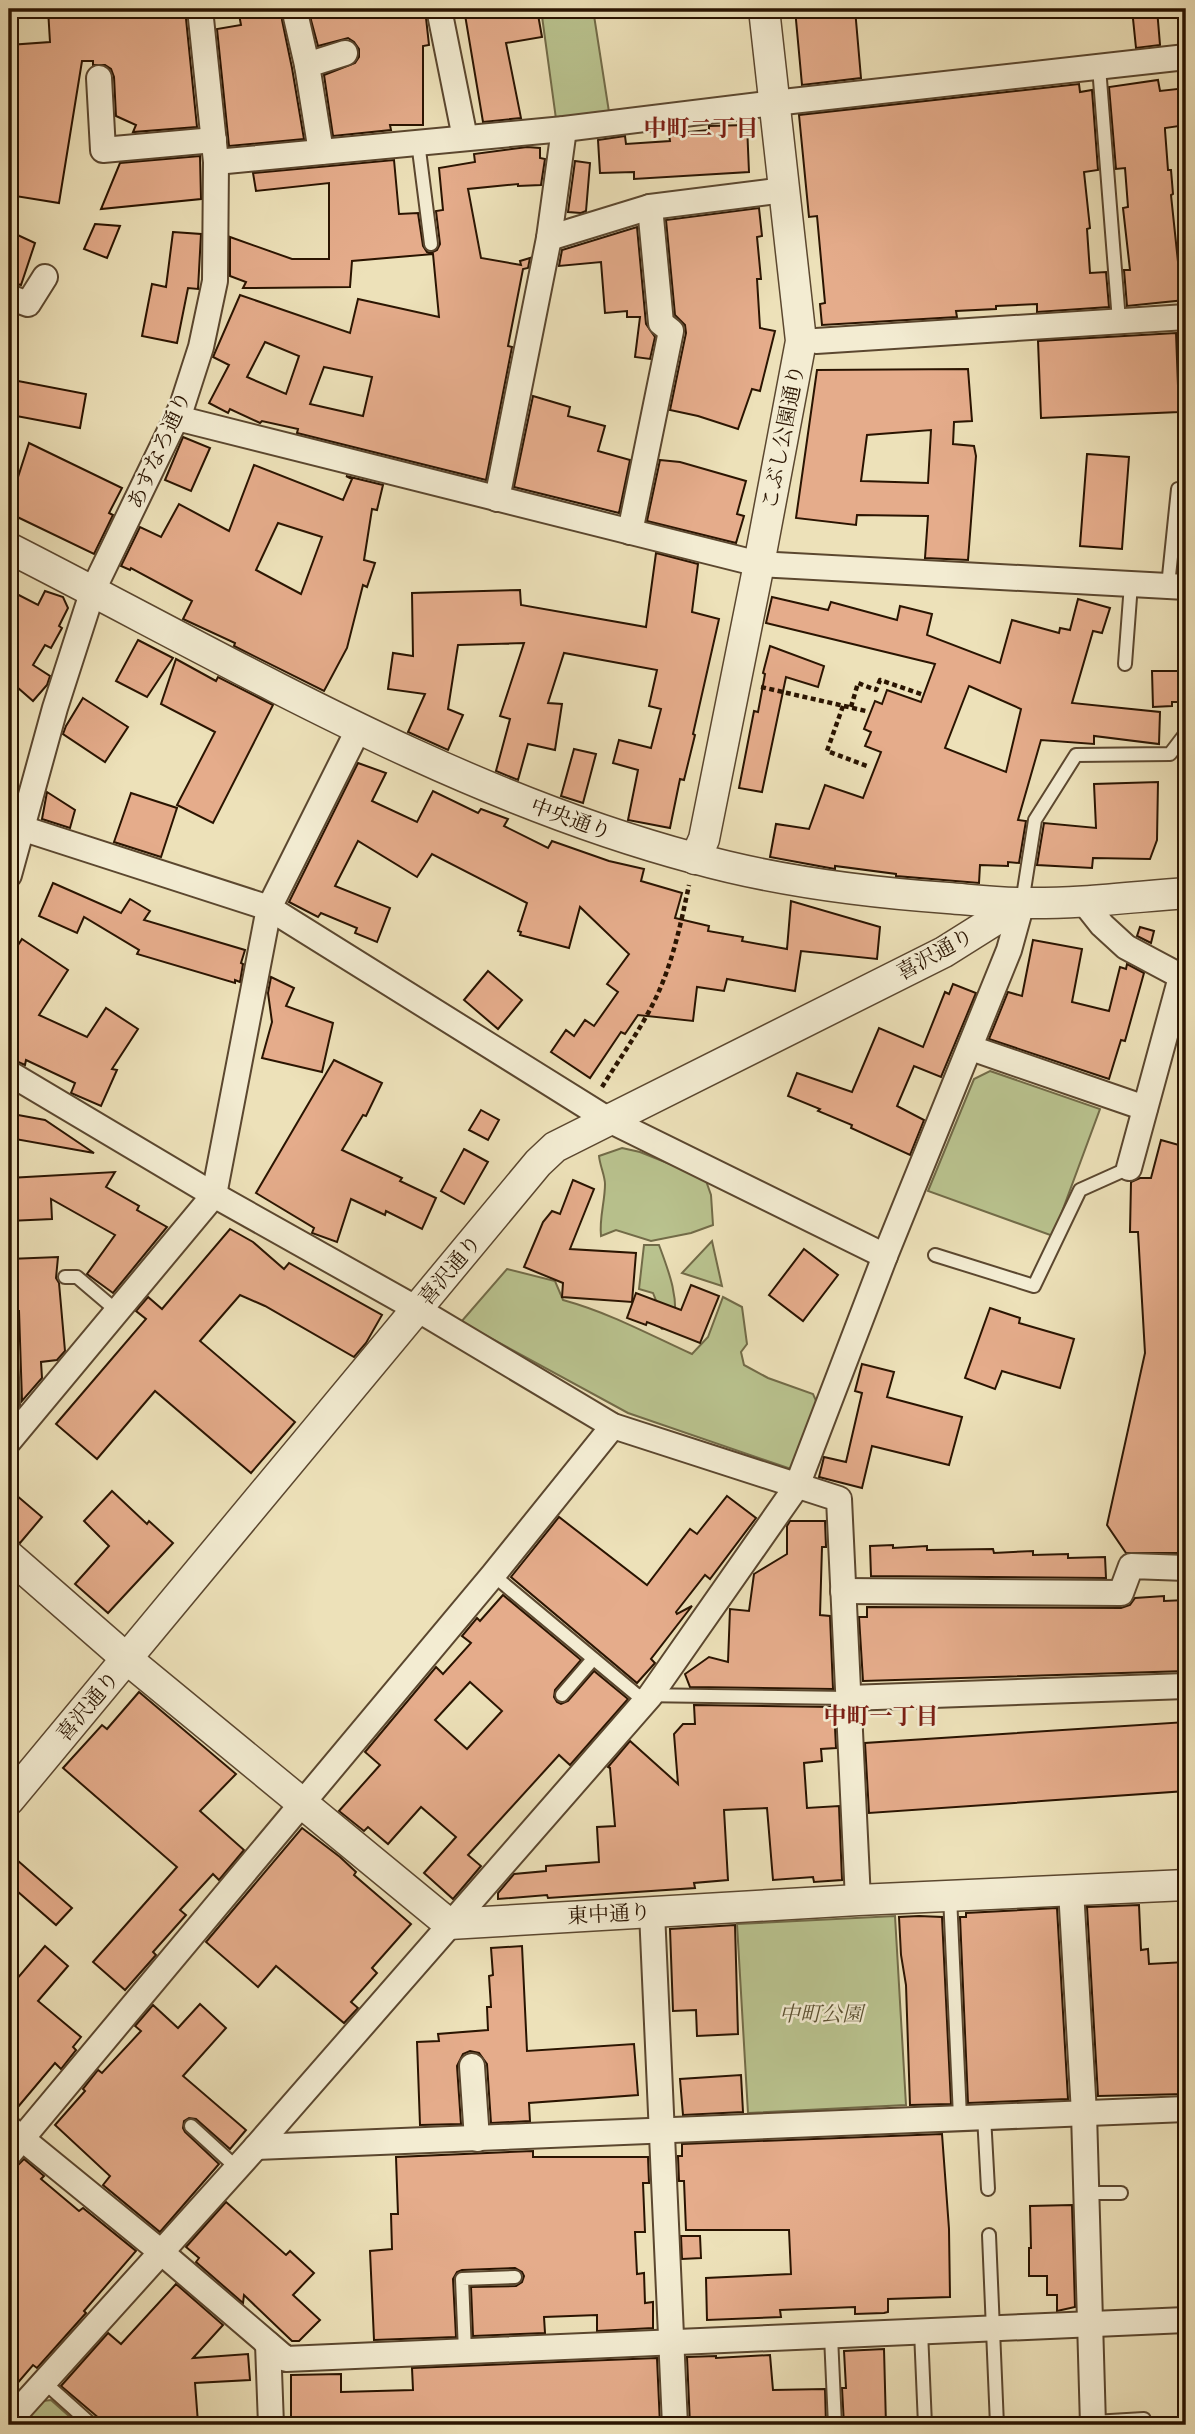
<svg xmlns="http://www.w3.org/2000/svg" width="1195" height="2434" font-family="Alegreya,'Noto Serif JP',serif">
<rect width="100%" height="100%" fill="#ede1b9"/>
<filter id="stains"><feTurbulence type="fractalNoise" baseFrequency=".00286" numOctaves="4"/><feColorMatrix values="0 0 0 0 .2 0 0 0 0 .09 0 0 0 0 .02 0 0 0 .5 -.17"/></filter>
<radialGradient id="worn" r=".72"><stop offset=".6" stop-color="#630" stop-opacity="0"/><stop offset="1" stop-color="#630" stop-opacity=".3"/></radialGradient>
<!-- green -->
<g fill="#b9c28e" stroke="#726b48" stroke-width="2">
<polygon points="541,9 593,9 609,112 556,119"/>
<polygon points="990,1071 1100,1109 1053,1236 928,1191 974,1079"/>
<path d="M622 1148 640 1152 705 1178 711 1195 713 1225 691 1233 651 1241 616 1230 601 1236C599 1218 605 1202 605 1184 605 1176 600 1166 599 1156Z"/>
<polygon points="712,1241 722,1286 682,1273"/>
<path d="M644 1245H659C669 1272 679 1297 674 1326L662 1329 653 1319 657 1303 653 1293 639 1289Z"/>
<path d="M507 1269 555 1281 563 1300C610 1313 648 1334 692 1354L708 1337 723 1297 742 1307 747 1344 741 1352 744 1365 768 1378 813 1394 818 1405 791 1469 628 1413 461 1322Z"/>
<polygon points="895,1916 906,2105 748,2113 737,1924"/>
<polygon points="51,2400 79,2425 22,2425 43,2401"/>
</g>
<!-- building -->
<g fill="#e5ac8b" stroke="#2a1401" stroke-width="2" fill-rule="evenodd">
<polygon points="48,9 185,9 197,127 133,132 136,125 116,116 114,77 111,69 105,65 93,65 93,61 82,61 59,203 9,195 9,45 50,42"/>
<polygon points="238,9 284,9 282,20 292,68 304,139 229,146 217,29 241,25"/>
<polygon points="308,9 425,9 429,45 423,46 423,125 390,125 391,130 333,136 324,75 355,63 359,57 359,49 354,42 348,38 318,46"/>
<polygon points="464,9 537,9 542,37 506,43 521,118 483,122"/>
<polygon points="795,9 855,9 861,78 802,85"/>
<polygon points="1132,9 1157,9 1160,45 1136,48"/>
<polygon points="1158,80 1160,91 1186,88 1186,125 1165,128 1165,130 1168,170 1171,170 1173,194 1171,195 1180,281 1183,281 1185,300 1127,306 1124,270 1130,270 1123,208 1128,207 1125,168 1116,169 1109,87"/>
<polygon points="1079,84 1080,92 1092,90 1098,170 1084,172 1090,228 1087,229 1090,273 1106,272 1109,307 1037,312 1037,304 996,306 996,309 956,311 957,317 822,325 820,304 825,303 817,216 809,217 799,115"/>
<polygon points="747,125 749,172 634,179 634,172 600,173 598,140 625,136 626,144 670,141 669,134 709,130 709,126"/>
<path d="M527 147 540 148V158L545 159 541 185 518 186V184L468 189 481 258 521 265 520 261 530 258 528 268 523 269 508 346 512 347 486 480 297 433 298 429 262 421 260 423 230 409 228 413 209 403 229 365 213 357 240 295 350 333 358 299 439 317 433 254 352 261 350 287 243 288 246 282 230 276V237L292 259H329V183L256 191 253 173 394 160 399 214 418 213 423 246 427 252 431 253 437 250 440 244 436 211 443 210 439 168 475 162 474 154ZM265 342 299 356 286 394 247 377ZM324 367 372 377 363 416 310 404Z"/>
<polygon points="200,156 201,199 101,209 120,163"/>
<polygon points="575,161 590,163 586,211 581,213 568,212"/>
<polygon points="759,208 762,236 757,237 761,279 757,279 760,328 775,331 760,391 752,389 738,429 698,416 670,410 686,333 685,325 675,315 666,220"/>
<polygon points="95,224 120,226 107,258 84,249"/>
<polygon points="637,227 646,324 655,337 650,359 635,357 640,317 627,317 627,311 605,313 601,262 559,266 562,250"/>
<polygon points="9,231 35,243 21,285 9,282"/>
<polygon points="173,232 201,234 198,289 188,288 177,343 142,336 152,284 166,287"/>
<polygon points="1176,333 1179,412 1041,418 1038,341"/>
<path d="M968 369 972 421 954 422 953 444 974 446 976 456 968 560 925 558 928 516 857 515 856 525 796 518 817 370ZM931 430 928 483 861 481 867 435Z"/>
<polygon points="18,381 86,394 80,428 11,415"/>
<polygon points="533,396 570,407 568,416 605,426 598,451 630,460 619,513 514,487"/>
<polygon points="183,437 210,448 191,491 165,480"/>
<polygon points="29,443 122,488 109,513 113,515 94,554 9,513 9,505"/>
<polygon points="1087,454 1129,457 1122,549 1080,546"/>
<polygon points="660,460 680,462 746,481 737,514 744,516 736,543 647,521"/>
<path d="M254 465 343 500 352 479 346 476 383 485 377 510 372 509 364 560 375 563 367 587 363 585 347 648 324 691 234 646 235 643 183 619 192 601 131 568 130 570 121 566 140 527 161 537 179 504 229 531ZM278 523 322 537 301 594 256 570Z"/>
<polygon points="656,553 698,564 692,612 719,619 693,734 695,735 684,780 680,779 670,828 628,820 638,770 613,763 619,740 651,748 661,709 649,706 657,670 564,653 548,703 562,704 555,750 528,744 518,780 496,771 510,719 500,716 524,643 458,645 448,709 463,715 448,750 408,732 425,694 388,689 393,653 413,656 412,593 520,590 521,605 646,627"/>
<polygon points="9,590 38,605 45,591 63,597 68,608 59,626 62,628 51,648 45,645 33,665 50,676 47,685 33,701 9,680"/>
<path d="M772 597 828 610 831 602 897 620 900 606 932 614 927 635 1000 663 1012 620 1059 633 1060 628 1070 630 1078 599 1110 608 1102 633 1093 631 1072 703 1160 712 1159 744 1094 736V744L1041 740 1018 820 1026 821 1019 863 1008 862V866L980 865 979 883 896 876V874L835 866V869L770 857 776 824 809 829 825 785 863 798 881 752 865 746 871 732 864 729 875 701 882 704 887 690 921 702 935 664 766 623ZM969 686 1021 709 1006 772 945 748Z"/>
<polygon points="138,640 173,658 147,697 116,681"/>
<polygon points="770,646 824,666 818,687 786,677 762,792 739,788 754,711 758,712 765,674 763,673"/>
<polygon points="176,659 216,681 218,677 273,705 213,823 177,805 215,732 161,704"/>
<polygon points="1152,671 1186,671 1186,702 1172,702 1172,706 1153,707"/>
<polygon points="83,698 128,727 105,762 63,734 66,726"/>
<polygon points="574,749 596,754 583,803 561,796"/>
<polygon points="358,763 386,773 372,801 417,822 433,791 478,813 481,809 508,819 504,826 548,848 552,841 609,861 644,869 641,881 682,893 675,918 709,926 708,931 743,937 742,941 787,949 791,901 880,927 877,959 801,951 795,991 727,979 724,991 697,987 693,1021 638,1015 625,1034 621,1032 590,1078 551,1052 566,1030 574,1036 585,1020 594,1026 618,992 607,984 629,954 580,907 569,948 520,935 521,932 518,931 527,903 432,854 417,877 358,841 335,886 390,908 377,942 355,933 357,928 321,913 318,917 289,902"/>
<polygon points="1158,782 1157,840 1150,859 1093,858 1092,868 1037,865 1044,823 1096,828 1094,784"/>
<polygon points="47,792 75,810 70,828 42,819"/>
<polygon points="131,793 177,808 161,857 114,842"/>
<polygon points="53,883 121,913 130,899 150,911 144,920 245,950 241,963 243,964 240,982 235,980 235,983 137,954 139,950 84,917 77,933 39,916"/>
<polygon points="1140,927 1154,931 1151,943 1137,936"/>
<polygon points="22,939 68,970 39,1015 87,1037 106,1008 138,1029 112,1069 117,1070 101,1106 71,1093 75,1083 26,1060 25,1065 9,1058 9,959"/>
<polygon points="1033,940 1082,949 1072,1002 1109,1011 1120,967 1126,969 1127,964 1144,973 1125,1041 1121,1040 1109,1079 989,1039 1008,992 1022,996"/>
<polygon points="488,971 522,1000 498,1029 464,1000"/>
<polygon points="271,977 294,988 286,1006 333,1023 322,1072 262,1058 272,1022 268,993"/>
<polygon points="953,984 976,993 941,1077 914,1066 897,1106 924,1120 910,1155 851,1128 852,1125 818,1111 820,1109 788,1096 797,1073 852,1092 879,1028 923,1047 945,992 949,994"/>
<polygon points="334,1060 382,1083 366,1116 363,1115 342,1150 402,1178 400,1181 436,1198 422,1229 386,1211 385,1215 351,1199 337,1242 312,1233 314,1228 256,1193"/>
<polygon points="481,1110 499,1120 488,1140 469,1130"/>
<polygon points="18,1115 45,1120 94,1153 15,1139"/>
<polygon points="1161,1140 1186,1147 1186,1471 1183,1471 1185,1553 1126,1553 1107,1525 1145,1353 1138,1232 1130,1232 1131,1182 1140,1178 1151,1178"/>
<polygon points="464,1149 488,1162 464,1204 441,1191"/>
<polygon points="115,1172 106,1187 139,1206 137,1210 167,1227 113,1293 87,1274 115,1235 51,1199 52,1219 9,1221 9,1178"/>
<polygon points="573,1180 594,1189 570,1249 636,1253 632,1302 562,1297 563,1283 524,1267 543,1222 552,1211 560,1214"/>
<polygon points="230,1229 253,1242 284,1269 289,1263 382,1315 366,1343 354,1357 265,1306 240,1295 200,1341 295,1422 251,1473 155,1391 97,1459 56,1424 146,1319 136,1311 148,1297 162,1309"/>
<polygon points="804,1249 838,1275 803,1321 769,1295"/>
<polygon points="58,1257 56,1278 59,1283 65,1351 57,1360 41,1362 42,1378 22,1401 19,1311 9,1311 9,1259"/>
<polygon points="691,1285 719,1296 700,1343 647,1322 646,1325 627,1318 636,1293 681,1310"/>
<polygon points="990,1308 1020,1318 1019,1323 1074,1339 1060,1388 1002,1371 995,1389 965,1378"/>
<polygon points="862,1364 894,1372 887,1397 962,1417 949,1465 872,1446 862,1488 819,1477 824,1457 846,1462 862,1393 855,1391"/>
<polygon points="9,1489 42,1517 20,1543 9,1539"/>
<polygon points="112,1491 147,1524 149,1521 173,1543 108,1613 75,1584 109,1546 84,1521"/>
<polygon points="727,1496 756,1518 710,1579 705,1575 676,1612 677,1614 692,1606 651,1659 655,1663 637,1683 511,1577 559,1517 647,1585 690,1529 697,1534"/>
<polygon points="790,1521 825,1521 826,1547 822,1547 820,1615 830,1616 833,1689 690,1687 685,1674 709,1657 728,1662 730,1609 749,1611 754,1574 787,1554 787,1526"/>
<polygon points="893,1545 893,1548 927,1546 927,1550 993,1549 994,1553 1033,1551 1033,1555 1068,1554 1068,1558 1105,1557 1106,1578 871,1576 870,1546"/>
<path d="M503 1595 581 1660 555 1690 554 1697 557 1702 561 1704 568 1701 594 1671 628 1699 570 1765 559 1755 468 1855 481 1866 453 1899 424 1873 456 1837 421 1807 388 1844 368 1827 364 1831 339 1811 380 1765 365 1752 436 1667 443 1674 471 1643 462 1636 477 1618 480 1621ZM470 1682 502 1711 467 1749 435 1720Z"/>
<polygon points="1164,1596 1164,1601 1186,1600 1186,1671 863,1681 859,1617 867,1617 867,1607 1121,1608 1130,1605 1135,1598"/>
<polygon points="139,1692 236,1774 200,1811 244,1850 219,1880 213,1874 180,1910 186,1915 153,1952 156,1955 125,1990 93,1962 177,1867 63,1768 102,1725 107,1729"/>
<polygon points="694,1705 834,1707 836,1748 821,1749 822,1761 804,1763 807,1808 839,1806 842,1880 814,1882 813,1877 773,1880 767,1808 744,1809 724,1810 728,1880 694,1883 695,1888 548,1898 547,1895 498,1899 498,1893 514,1874 546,1871 546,1866 599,1862 597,1827 615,1826 610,1768 608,1767 630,1741 678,1784 674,1734 683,1724 695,1724"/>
<polygon points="1186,1722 1186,1791 869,1813 865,1743"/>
<polygon points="302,1828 340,1857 356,1872 354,1875 411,1924 372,1968 377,1973 351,2002 358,2008 344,2023 276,1966 258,1987 206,1942"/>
<polygon points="9,1853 72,1908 56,1925 9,1884"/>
<polygon points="1139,1905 1141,1950 1148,1949 1149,1964 1186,1962 1186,1994 1181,1995 1186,2094 1098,2096 1087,1907"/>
<polygon points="1057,1908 1068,2099 968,2103 960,1917 966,1917 966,1913"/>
<polygon points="919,1916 942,1917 951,2104 910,2105 906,1985 901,1955 899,1917"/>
<polygon points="735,1925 738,2034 697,2036 696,2010 673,2011 670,1929"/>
<polygon points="45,1946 68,1966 38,2001 81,2037 73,2047 76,2050 61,2069 55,2063 12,2114 9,2113 9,1988"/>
<polygon points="522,1946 527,2051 634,2044 638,2095 529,2103 530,2121 491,2123 487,2064 479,2053 470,2051 463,2054 457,2066 461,2124 420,2125 417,2042 439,2041 438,2034 488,2030 487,2007 491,2007 489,1976 493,1975 491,1948"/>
<polygon points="200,2004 226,2028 183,2076 246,2130 230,2149 196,2119 189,2118 184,2121 183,2128 185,2132 219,2164 160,2232 103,2185 110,2176 55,2125 85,2091 83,2089 98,2070 102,2073 141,2031 135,2026 153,2005 178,2028"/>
<polygon points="741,2075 743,2112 683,2115 680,2079"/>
<polygon points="942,2134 949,2229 950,2297 888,2299 888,2312 884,2313 855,2314 855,2307 780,2310 781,2317 707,2320 706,2278 791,2274 789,2230 686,2230 684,2181 679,2181 678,2156 682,2156 682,2144"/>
<polygon points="533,2151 533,2157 648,2157 649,2183 643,2183 645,2232 635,2232 637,2274 644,2273 645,2303 653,2302 653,2328 597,2331 597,2315 544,2317 545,2333 473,2336 471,2287 516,2286 522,2282 524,2276 522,2272 515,2268 462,2270 457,2272 453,2279 456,2337 374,2340 370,2251 392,2249 391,2214 398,2214 396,2157"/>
<polygon points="24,2159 44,2176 41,2179 79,2211 83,2208 136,2251 84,2311 86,2313 37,2368 33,2365 9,2393 9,2169 15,2168"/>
<polygon points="226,2202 286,2255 290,2251 314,2273 293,2295 320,2320 299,2341 292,2341 244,2295 243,2303 196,2262 199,2258 186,2247"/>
<polygon points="1072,2205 1075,2307 1057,2311 1057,2295 1047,2295 1047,2276 1029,2276 1029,2248 1031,2248 1030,2206"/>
<polygon points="681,2236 700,2236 701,2258 682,2259"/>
<polygon points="176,2284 223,2325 193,2358 248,2354 250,2380 195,2383 198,2423 107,2425 61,2386 108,2333 121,2344"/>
<polygon points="884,2349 886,2425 844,2425 842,2388 846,2388 844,2351"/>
<polygon points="770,2355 773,2390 825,2389 826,2425 690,2425 687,2357 716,2356 716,2358"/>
<polygon points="657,2358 660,2425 291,2425 291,2375 341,2374 341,2392 413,2390 412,2368"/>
</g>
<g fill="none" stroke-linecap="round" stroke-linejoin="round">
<defs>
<g id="service">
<polyline points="1099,67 1119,321"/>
<polyline points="418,142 431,244"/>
<polyline points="1168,586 1178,489"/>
<polyline points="1125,664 1131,584"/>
<polyline points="1022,903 1035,820 1076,755 1170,754 1186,733"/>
<polyline points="935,1255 1034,1286 1080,1190 1129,1168"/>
<polyline points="65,1277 77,1277 117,1311"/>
<polyline points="10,1324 14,1432"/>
<polyline points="493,1575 637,1695 848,1698"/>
<polyline points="562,1695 593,1659"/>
<polyline points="950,1896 960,2117"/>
<polyline points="984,2116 988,2189"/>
<polyline points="191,2126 237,2168"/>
<polyline points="1086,2193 1121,2193"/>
<polyline points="989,2235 997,2425"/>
<polyline points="921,2331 925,2425"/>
<polyline points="831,2336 835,2425"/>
<polyline points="465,2352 462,2279 515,2277"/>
<polyline points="44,2382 92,2425"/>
<polyline points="1093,2422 1144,2419"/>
</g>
<g id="minor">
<polyline points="439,9 465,138"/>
<polyline points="296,17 307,65"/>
<polyline points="99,78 103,150 214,140"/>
<polyline points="321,152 307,65 345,53"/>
<polyline points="216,162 564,129 774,103 1186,57"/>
<polyline points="549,238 650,207 784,190"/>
<polyline points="9,297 28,304 45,277"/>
<polyline points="816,341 1186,317"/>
<polyline points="177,418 759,564 1186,587"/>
<polyline points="497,499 549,238 564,129"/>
<polyline points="630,532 671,331 661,323 650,207"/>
<polyline points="9,824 269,908 607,1119 885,1256"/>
<polyline points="9,875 55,708 93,590 182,406 201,347 215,281 216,162 200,9"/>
<polyline points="1083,901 1102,925 1126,947 1186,979"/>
<polyline points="971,1048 1145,1108"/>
<polyline points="9,1073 214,1195 417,1309 613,1426 839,1499 858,1900"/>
<polyline points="1129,1168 1181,977"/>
<polyline points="9,1441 214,1195 269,908 359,728"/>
<polyline points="843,1591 1121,1593 1131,1566 1186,1568"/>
<polyline points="848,1698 1186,1686"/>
<polyline points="1071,1890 1084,2113 1093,2425"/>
<polyline points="652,1912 675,2425"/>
<polyline points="472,2066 477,2139"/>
<polyline points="9,2128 161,2252 286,2359 1186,2320"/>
<polyline points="256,2147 1186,2109"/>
<polyline points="9,2154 493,1575 613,1426"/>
<polyline points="268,2344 271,2425"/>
<polyline points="9,2421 256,2147 650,1696 797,1486 885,1256 1009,950 1022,903"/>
</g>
<g id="tertiary">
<path d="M9 548C231 661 451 793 694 858 776 881 863 892 948 898 973 900 998 903 1023 903 1078 904 1132 897 1186 893"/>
<polyline points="695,859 704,839 759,564 801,341 764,9"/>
<polyline points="9,1556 127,1659 449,1924 858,1900 1186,1885"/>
<polyline points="9,1800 538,1163 555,1147 944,952 1022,903"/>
</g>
</defs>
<!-- service casing -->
<use href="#service" stroke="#5b472f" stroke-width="16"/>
<!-- minor casing -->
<use href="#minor" stroke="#5b472f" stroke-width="28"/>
<!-- tertiary casing -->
<use href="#tertiary" stroke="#5b472f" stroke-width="33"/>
<!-- path -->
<g stroke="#2a1401" stroke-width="4.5" stroke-dasharray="5 3.5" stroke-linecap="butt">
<polyline points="761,687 866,711"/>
<polyline points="843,706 827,751 867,766"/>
<polyline points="851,707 858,683 876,690 880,680 924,695"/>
<path d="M602 1087C623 1053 647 1021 662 984 675 952 682 918 689 885"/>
</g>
<!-- service -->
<use href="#service" stroke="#f3ecd2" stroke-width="12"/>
<!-- minor -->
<use href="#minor" stroke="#f3ecd2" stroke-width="24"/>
<!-- tertiary -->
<use href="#tertiary" stroke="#f3ecd2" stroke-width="30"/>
</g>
<g text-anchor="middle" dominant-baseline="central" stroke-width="5" stroke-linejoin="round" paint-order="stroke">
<!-- street labels -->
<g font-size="21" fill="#2a1401" stroke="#f3ecd2">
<text transform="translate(783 437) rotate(-79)">こぶし公園通り</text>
<text transform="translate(159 450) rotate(-66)">あすなろ通り</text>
<text transform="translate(571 819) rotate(20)">中央通り</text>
<text transform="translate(935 954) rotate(-29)">喜沢通り</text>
<text transform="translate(450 1270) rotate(-50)">喜沢通り</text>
<text transform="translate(88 1706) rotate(-50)">喜沢通り</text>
<text transform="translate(609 1914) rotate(-3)">東中通り</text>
</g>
<!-- park labels -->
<g font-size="21" font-style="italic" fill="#5c5132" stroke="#f3ecd2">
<text x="821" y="2014">中町公園</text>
</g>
<!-- neighbourhood labels -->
<g font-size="23" font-weight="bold" fill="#7a1f14" stroke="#f3ecd2">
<text x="701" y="128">中町二丁目</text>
<text x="881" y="1716">中町一丁目</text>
</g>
</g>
<!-- margin -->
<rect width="1195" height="2434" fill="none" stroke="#ede1b9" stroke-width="35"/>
<rect x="10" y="10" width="1174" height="2413" fill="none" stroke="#2a1401" stroke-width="3.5"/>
<rect x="18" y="18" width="1160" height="2399" fill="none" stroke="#2a1401" stroke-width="2"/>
<rect width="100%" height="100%" filter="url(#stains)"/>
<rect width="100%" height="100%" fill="url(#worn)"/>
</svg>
